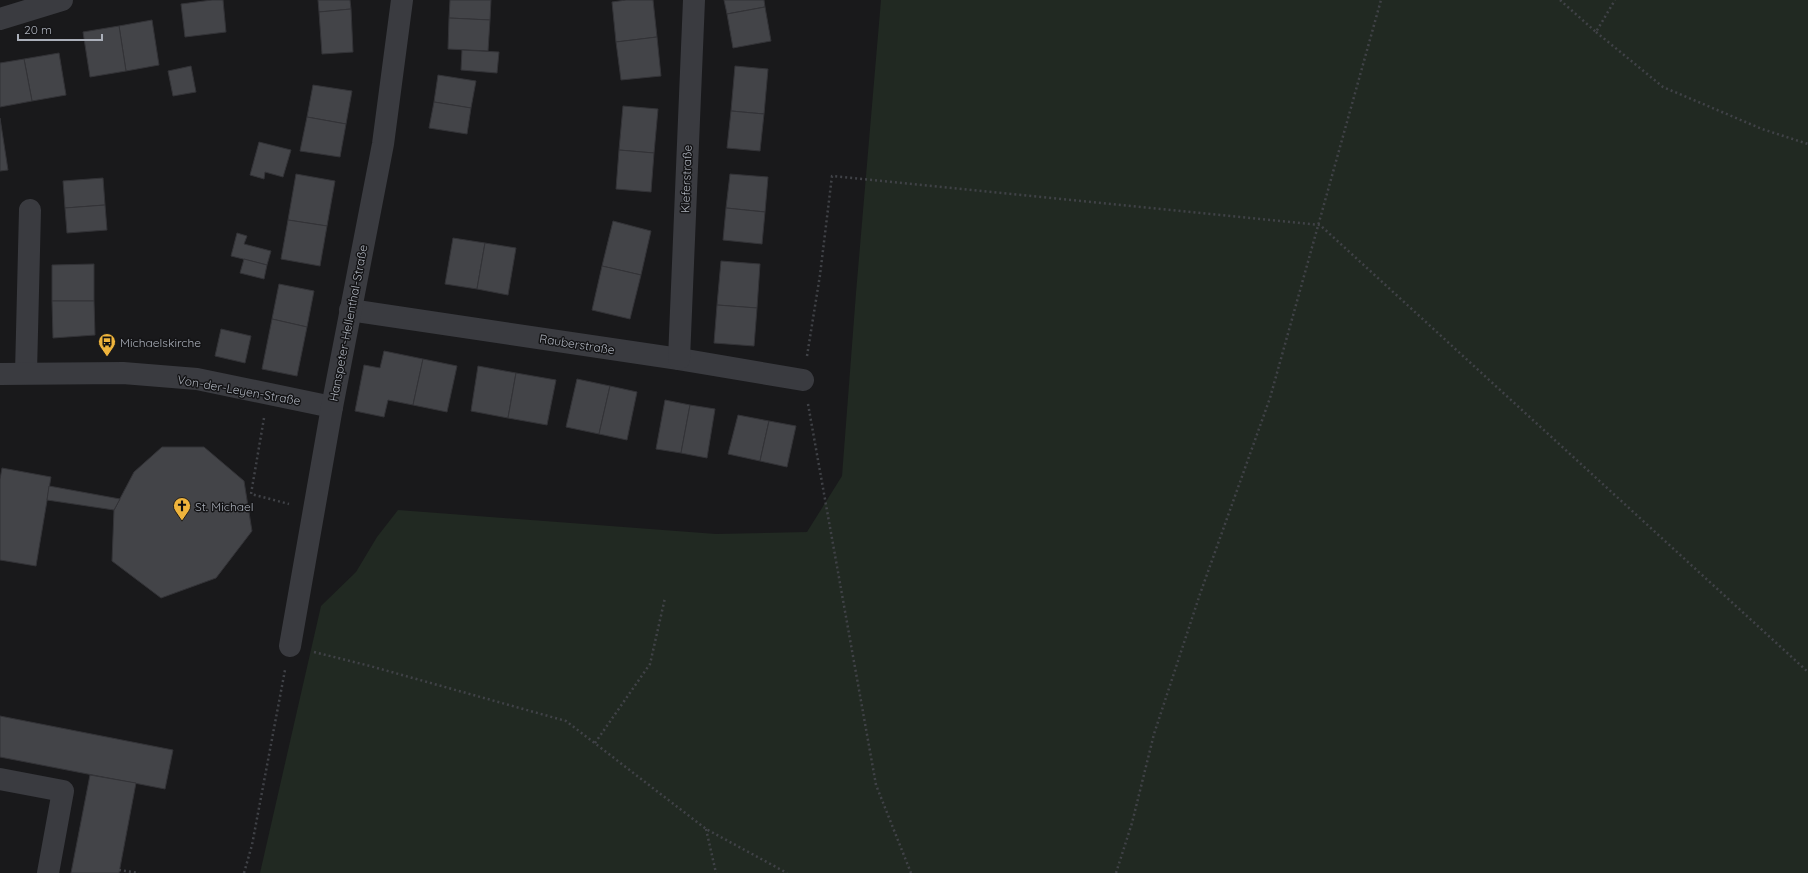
<svg xmlns="http://www.w3.org/2000/svg" width="1808" height="873" font-family="Quicksand,sans-serif">
<rect width="100%" height="100%" fill="#19191b"/>
<!-- green -->
<polygon fill="#212922" points="881,0 1808,0 1808,873 260,873 321,606 356,572 377,537 398,510 716,534 807,532 842,476 856,293"/>
<!-- building -->
<g fill="#434448" stroke="#333337">
<polygon points="212,0 223,0 226,32 185,37 181,4"/>
<polygon points="318,0 350,0 351,9 319,12"/>
<polygon points="450,0 491,0 490,20 449,18"/>
<polygon points="626,0 653,0 657,37 616,42 612,2"/>
<polygon points="724,0 764,0 765,7 727,14"/>
<polygon points="765,7 771,41 733,48 727,14"/>
<polygon points="351,9 353,52 322,54 319,12"/>
<polygon points="449,18 490,20 488,51 448,49"/>
<polygon points="152,20 159,65 126,71 119,26"/>
<polygon points="119,26 126,71 90,77 83,32"/>
<polygon points="657,37 661,76 621,80 616,42"/>
<polygon points="462,50 499,52 497,73 461,70"/>
<polygon points="59,53 66,95 32,101 24,59"/>
<polygon points="24,59 32,101 0,107 0,63"/>
<polygon points="191,66 196,92 173,96 168,71"/>
<polygon points="735,66 768,69 764,114 731,111"/>
<polygon points="438,75 476,81 471,108 434,102"/>
<polygon points="313,85 352,91 346,124 307,117"/>
<polygon points="434,102 471,108 467,134 429,128"/>
<polygon points="623,106 658,109 654,153 619,150"/>
<polygon points="731,111 764,114 760,151 727,148"/>
<polygon points="307,117 346,124 340,157 300,151"/>
<polygon points="0,118 8,170 0,171"/>
<polygon points="259,142 291,150 283,177 265,172 264,179 250,175"/>
<polygon points="619,150 654,153 651,192 616,189"/>
<polygon points="296,174 335,181 327,226 288,220"/>
<polygon points="730,174 768,177 765,212 726,208"/>
<polygon points="103,178 105,205 65,208 63,181"/>
<polygon points="105,205 107,230 67,233 65,208"/>
<polygon points="726,208 765,212 762,244 723,240"/>
<polygon points="288,220 327,226 320,266 281,259"/>
<polygon points="613,221 651,231 641,275 602,266"/>
<polygon points="237,233 247,236 244,244 271,251 267,265 231,256"/>
<polygon points="453,238 485,243 477,289 445,284"/>
<polygon points="485,243 516,248 508,295 477,289"/>
<polygon points="244,259 267,265 264,279 240,273"/>
<polygon points="721,261 760,264 757,308 717,305"/>
<polygon points="94,264 94,301 52,301 52,265"/>
<polygon points="602,266 641,275 630,319 592,310"/>
<polygon points="279,284 314,291 307,327 272,319"/>
<polygon points="52,301 94,301 95,335 53,338"/>
<polygon points="717,305 757,308 754,346 714,343"/>
<polygon points="272,319 307,327 297,376 262,369"/>
<polygon points="221,329 251,336 245,363 215,356"/>
<polygon points="384,351 423,359 413,405 388,400 384,417 355,411 364,365 380,368"/>
<polygon points="423,359 457,366 447,412 413,405"/>
<polygon points="478,366 516,373 508,418 471,411"/>
<polygon points="516,373 556,380 547,425 508,418"/>
<polygon points="577,379 610,386 599,434 566,427"/>
<polygon points="610,386 637,392 627,440 599,434"/>
<polygon points="665,400 690,405 681,453 656,449"/>
<polygon points="690,405 715,409 707,458 681,453"/>
<polygon points="738,415 769,421 760,461 728,454"/>
<polygon points="769,421 796,426 787,467 760,461"/>
<polygon points="162,447 204,447 244,481 252,531 216,578 161,598 112,561 114,510 134,472"/>
<polygon points="2,468 51,477 36,566 0,560 0,479"/>
<polygon points="49,486 120,499 114,510 47,500"/>
<polygon points="0,716 173,750 165,789 0,757"/>
<polygon points="90,775 136,783 119,873 71,873"/>
</g>
<g fill="none" stroke-linecap="round" stroke-linejoin="round">
<!-- path -->
<g stroke="#404247" stroke-width="2.5" stroke-dasharray="2 3" stroke-linecap="butt">
<polyline points="1560,0 1596,32 1615,0"/>
<polyline points="1596,32 1663,87 1762,129 1808,144"/>
<polyline points="807,356 820,275 832,176 1320,225 1808,672"/>
<polyline points="808,404 876,785 911,873"/>
<polyline points="264,418 251,494 289,504"/>
<polyline points="314,652 370,666 566,721 706,829 787,873"/>
<polyline points="595,743 650,664 665,598"/>
<polyline points="706,829 716,873"/>
<polyline points="119,870 139,873"/>
<polyline points="244,873 252,845 285,670"/>
<polyline points="1116,873 1132,823 1154,734 1200,594 1270,398 1381,0"/>
</g>
<!-- minor -->
<g stroke="#3a3b40" stroke-width="22">
<polyline points="0,19 62,0"/>
<polyline points="350,310 679,359 803,380"/>
<polyline points="679,359 694,0"/>
<polyline points="26,373 30,210"/>
<polyline points="0,374 123,373 197,379 332,407"/>
<polyline points="290,646 332,407 383,144 402,0"/>
<polyline points="0,779 63,791 48,873"/>
</g>
</g>
<!-- icons -->
<defs>
<symbol id="bus-pin" viewBox="-11 -11 22 30"><path d="M0 17L-7.5 6A9.5 9.5 0 1 1 7.5 6Z" fill="#efb43c" stroke="#141416"/><path d="M-5-6H5V4H4V6H2V4H-2V6H-4V4H-5ZM-3.5-4V0h7V-4ZM-3.5 1.2v1.5H-2V1.2ZM2 1.2v1.5H3.5V1.2Z" fill="#111"/></symbol>
<symbol id="church-pin" viewBox="-11 -11 22 30"><path d="M0 17L-7.5 6A9.5 9.5 0 1 1 7.5 6Z" fill="#efb43c" stroke="#141416"/><path d="M-1.2-6h2.4v3.5h3.3v2.4h-3.3V6h-2.4V-.1h-3.3v-2.4h3.3Z" fill="#111"/></symbol>
</defs>
<g fill-rule="evenodd">
<use href="#bus-pin" x="97" y="332" width="20" height="27"/>
<use href="#church-pin" x="172" y="496" width="20" height="27"/>
</g>
<g text-anchor="middle" dominant-baseline="central" stroke-width="3" stroke-linejoin="round" paint-order="stroke">
<!-- street labels -->
<g font-size="12" fill="#abb0ba" stroke="#141416">
<text transform="translate(686 179) rotate(-88)">Kieferstraße</text>
<text transform="translate(348 323) rotate(-79)">Hanspeter-Hellenthal-Straße</text>
<text transform="translate(577 344) rotate(9)">Rauberstraße</text>
<text transform="translate(239 390) rotate(10)">Von-der-Leyen-Straße</text>
</g>
<!-- poi labels -->
<g font-size="12" fill="#abb0ba" stroke="#141416" text-anchor="start">
<text x="120" y="342">Michaelskirche</text>
<text x="195" y="506">St. Michael</text>
</g>
</g>
<!-- scale -->
<path d="M18 34v6h84v-6" fill="none" stroke="#abb0ba" stroke-width="2"/>
<text x="24" y="34" font-size="12" fill="#abb0ba" stroke="#141416" stroke-width="3" paint-order="stroke">20 m</text>
</svg>
